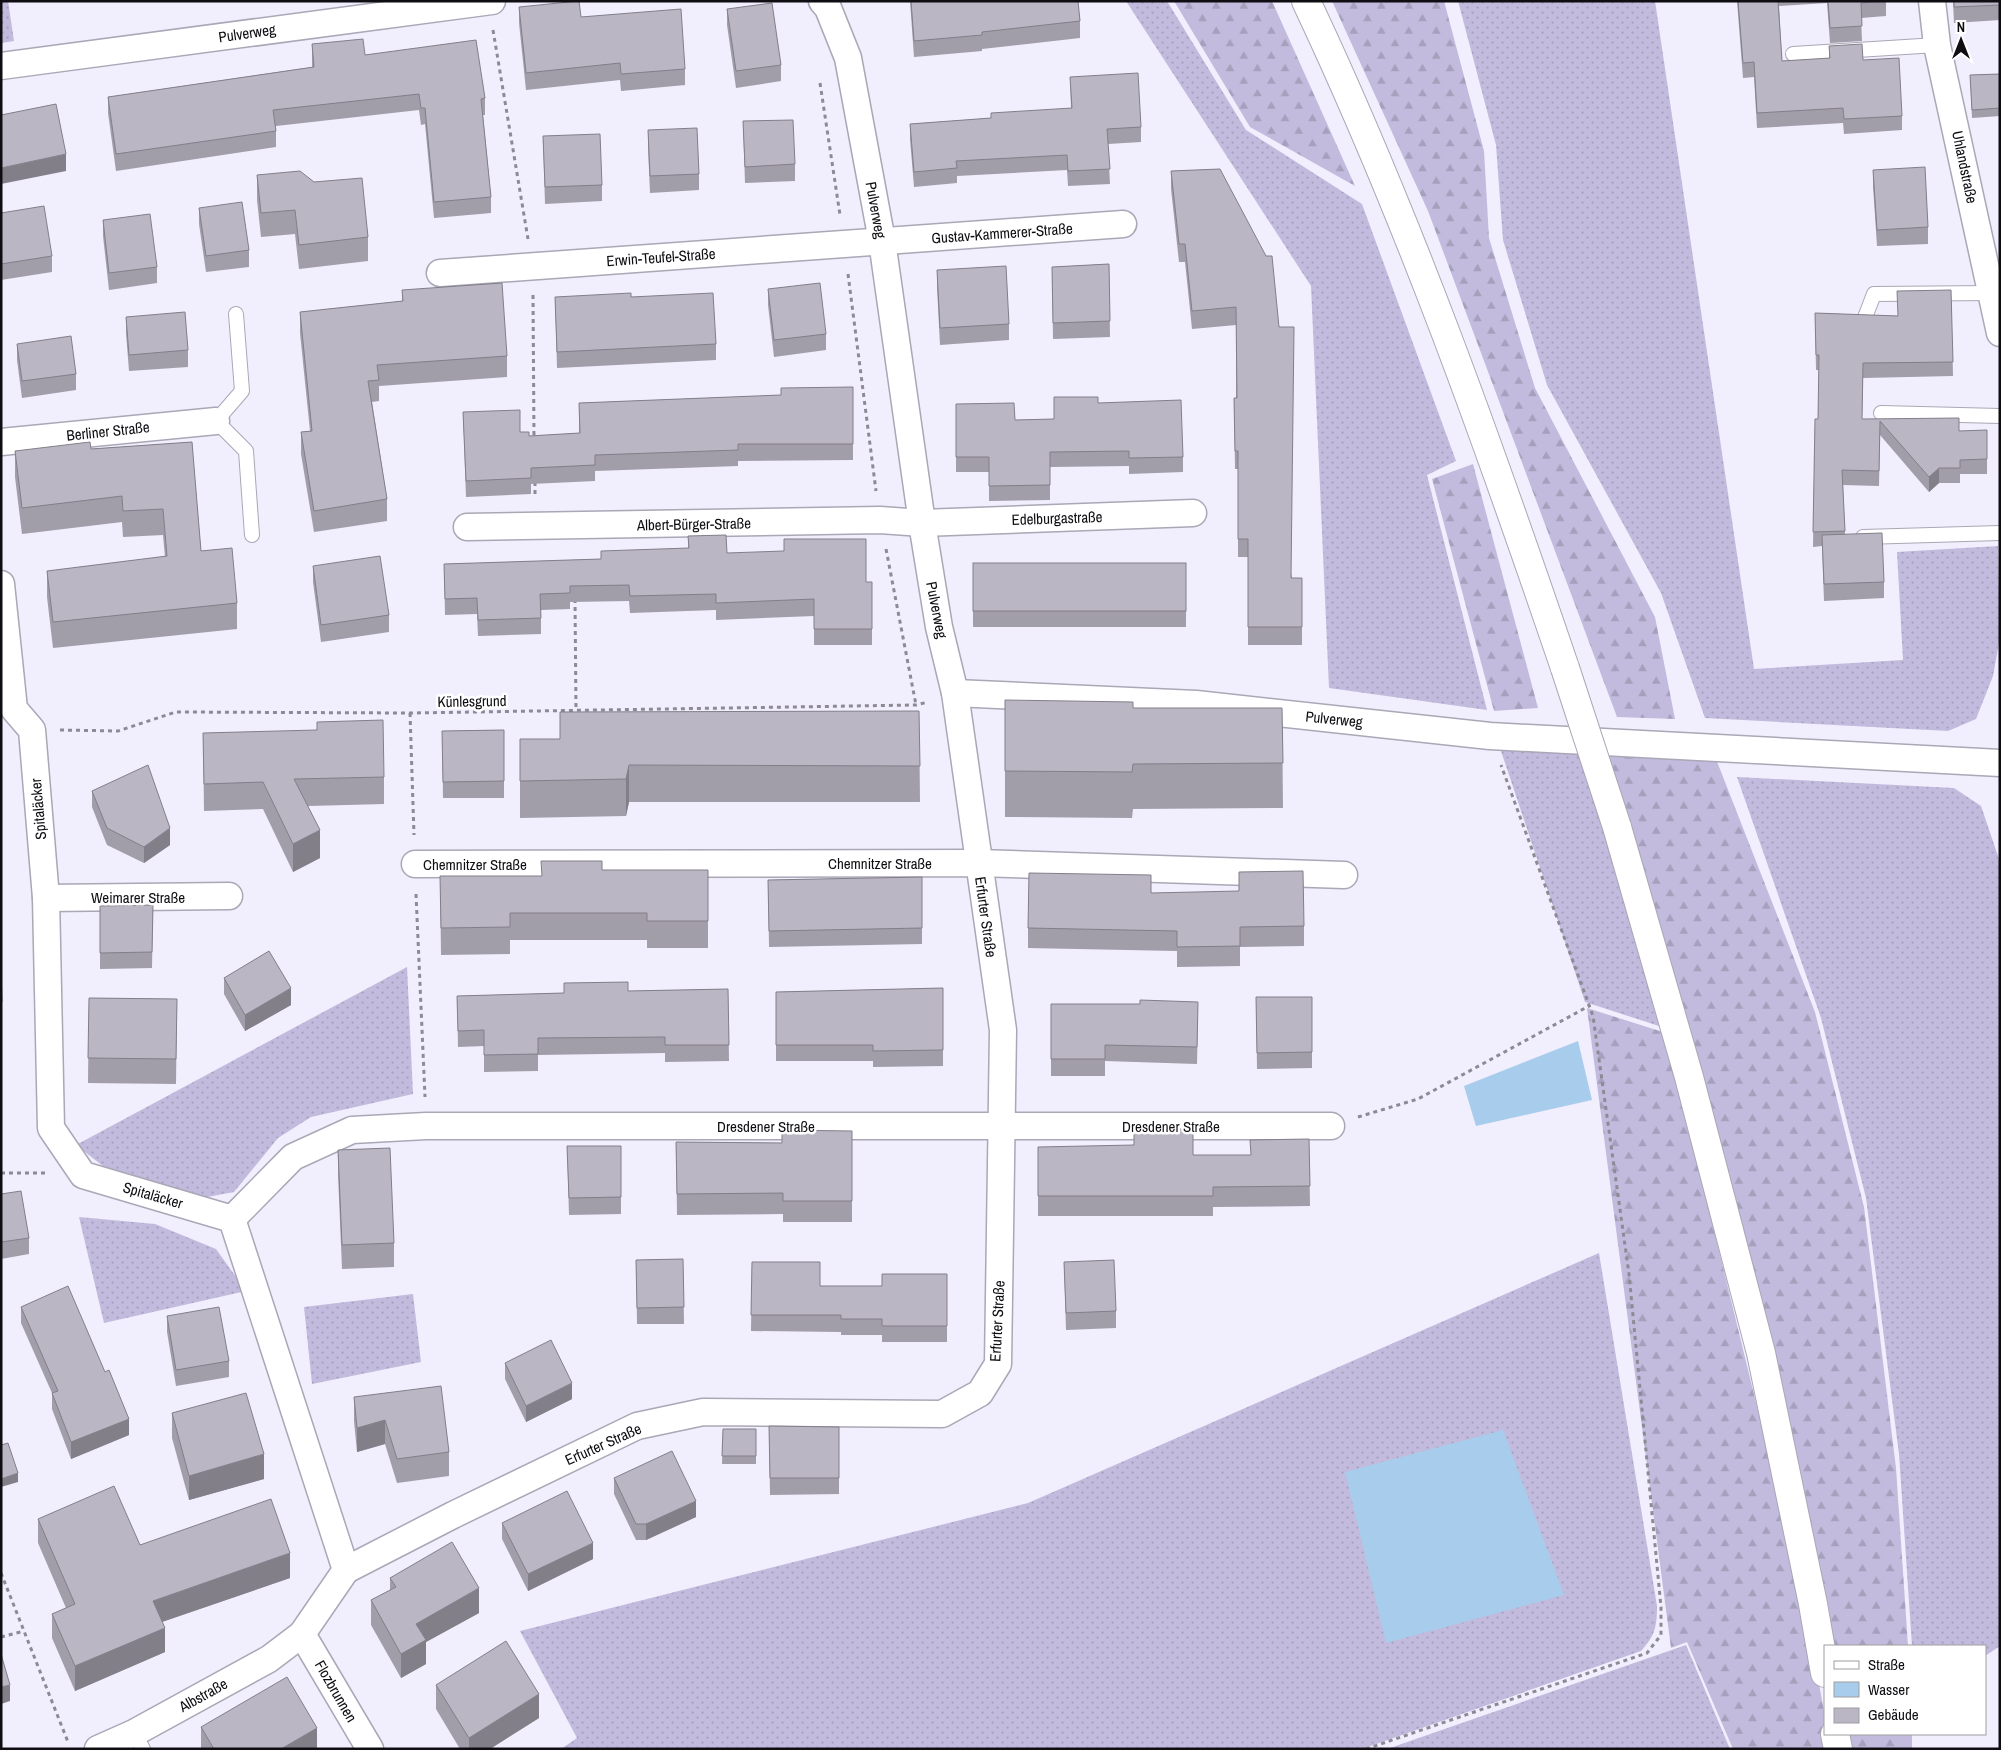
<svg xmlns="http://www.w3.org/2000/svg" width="2001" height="1750" font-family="'Archivo Narrow',sans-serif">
<defs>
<pattern id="grass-dots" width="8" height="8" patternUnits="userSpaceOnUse" patternTransform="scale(1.25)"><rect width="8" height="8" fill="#c2bbdd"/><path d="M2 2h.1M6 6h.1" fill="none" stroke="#a6a0bd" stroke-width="1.8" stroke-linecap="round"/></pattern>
<pattern id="forest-firs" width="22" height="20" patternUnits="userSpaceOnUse" patternTransform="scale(1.25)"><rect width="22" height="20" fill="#c2bbdd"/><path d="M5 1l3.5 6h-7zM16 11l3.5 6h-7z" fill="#a6a0bd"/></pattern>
</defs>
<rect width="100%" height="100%" fill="#f1eefd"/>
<!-- grass -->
<g fill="url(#grass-dots)">
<polygon points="1,1 8,1 14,41 1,43"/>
<polygon points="1126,1 1167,1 1246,130 1362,204 1456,461 1427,475 1487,710 1329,688 1311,286"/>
<polygon points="1458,1 1655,1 1754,669 1903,660 1897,552 1998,546 2000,637 1993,676 1976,719 1948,731 1705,718 1661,593 1547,385 1503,240 1496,145"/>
<polygon points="1499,745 1583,750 1665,1028 1585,1002"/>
<polygon points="1737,777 1954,788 1981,806 2000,862 2000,1646 1985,1656 1985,1646 1912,1646 1899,1454 1866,1198 1821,1018"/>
<polygon points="407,967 413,1094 311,1117 278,1138 234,1192 202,1198 103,1166 76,1145"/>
<polygon points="79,1217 155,1224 216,1249 246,1291 104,1323"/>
<path d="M1599 1253 1657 1606C1657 1626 1655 1636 1641 1651L1362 1749H561L577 1738 520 1631 1028 1503Z"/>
<polygon points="413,1294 421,1362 312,1384 304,1307"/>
<polygon points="1686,1645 1730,1749 1387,1749"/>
</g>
<!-- forest -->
<g fill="url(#forest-firs)">
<polygon points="1174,1 1272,1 1355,186 1250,127"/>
<polygon points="1332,1 1444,1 1484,151 1489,238 1535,388 1655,617 1675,719 1617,717 1428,211"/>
<polygon points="1473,464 1538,708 1494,711 1432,479"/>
<polygon points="1603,751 1716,759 1815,1012 1864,1207 1896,1468 1908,1646 1825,1646"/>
<polygon points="1587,1008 1666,1033 1786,1526 1813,1651 1825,1717 1825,1734 1830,1749 1733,1749 1687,1642 1671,1648"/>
<polygon points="1838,1734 1912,1734 1912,1749 1841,1749"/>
</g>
<!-- water -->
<g fill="#a8ccec">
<polygon points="1578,1041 1592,1100 1476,1126 1464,1086"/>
<polygon points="1503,1430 1564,1595 1386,1643 1345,1472"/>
</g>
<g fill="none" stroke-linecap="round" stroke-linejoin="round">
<defs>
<g id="service">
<polyline points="1793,54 1937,45"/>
<polyline points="236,314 242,391 216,421 246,451 252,535"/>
<polyline points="1864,320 1874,294 1992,293"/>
<polyline points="1881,413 2000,416"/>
<polyline points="1863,537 2000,533"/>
<polyline points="134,1733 143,1749"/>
</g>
<g id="minor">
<polyline points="1932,1 1937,45 2000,333"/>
<polyline points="1,66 492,1"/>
<polyline points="440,273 1123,224"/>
<polyline points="1,442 216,421"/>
<polyline points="467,527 880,520 922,523 1193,513"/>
<polyline points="1,584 14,709 32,730 46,898 51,1128 83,1175 232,1219 346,1570 302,1634 269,1659 134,1733 98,1749"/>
<polyline points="955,693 1196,704 1490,736 2000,763"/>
<polyline points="415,864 978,863 1344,875"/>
<polyline points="46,898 229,896"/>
<polyline points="232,1219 293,1157 352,1130 426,1126 1331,1126"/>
<polyline points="346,1570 453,1515 637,1426 703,1412 942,1414 980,1393 998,1364 1003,1030 955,693 939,627 922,523 882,241 848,58 828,8 822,1"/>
<polyline points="302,1634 370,1749"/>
</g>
<g id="primary">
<path d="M1306 1C1408 217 1488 442 1565 668"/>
<polyline points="1617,827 1689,1077 1761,1353 1813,1604 1825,1673"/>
<polyline points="1835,1734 1838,1749"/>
</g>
</defs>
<!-- service casing -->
<use href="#service" stroke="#aaa7b6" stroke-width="16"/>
<!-- minor casing -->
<use href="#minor" stroke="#aaa7b6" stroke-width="29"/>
<!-- primary casing -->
<use href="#primary" stroke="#aaa7b6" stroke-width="30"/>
<!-- path -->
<g stroke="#8d8a95" stroke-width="3" stroke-dasharray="4 4" stroke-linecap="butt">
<polyline points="493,30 528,239"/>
<polyline points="820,83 840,215"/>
<polyline points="848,274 876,491"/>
<polyline points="533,295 534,438"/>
<polyline points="535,482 535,496"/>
<polyline points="886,549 916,705"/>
<polyline points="575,599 576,711"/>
<polyline points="410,713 414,835"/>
<polyline points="60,730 118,731 176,712 410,713 916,705 928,702"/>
<polyline points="416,894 425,1097"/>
<polyline points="1358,1117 1418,1099 1589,1006"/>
<polyline points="1,1173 47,1173"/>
<polyline points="1,1573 68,1742"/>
<polyline points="1,1637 24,1631"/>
<polyline points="1366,1749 1647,1653 1661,1635 1661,1607 1629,1274 1593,1016 1501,765"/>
</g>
<!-- service -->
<use href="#service" stroke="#fff" stroke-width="14"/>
<!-- minor -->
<use href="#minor" stroke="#fff" stroke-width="26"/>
<!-- primary -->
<use href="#primary" stroke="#fff" stroke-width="28"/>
<defs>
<polyline id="primary-bridge" points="1565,668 1617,827"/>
</defs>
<!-- primary-bridge casing -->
<use href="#primary-bridge" stroke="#aaa7b6" stroke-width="30" stroke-linecap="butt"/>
<!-- primary-bridge -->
<use href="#primary-bridge" stroke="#fff" stroke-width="28"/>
</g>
<!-- wall -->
<g fill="#a19da9">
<polygon points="910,1 1078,1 1080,21 1080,38 982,49 982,51 914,57"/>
<polygon points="1737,1 1886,1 1886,16 1861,18 1862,41 1830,43 1827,3 1779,6 1782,61 1829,58 1829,46 1863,60 1902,116 1902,130 1844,134 1843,123 1757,128 1754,77 1743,78"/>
<polygon points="1953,1 2000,1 2000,20 1954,23"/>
<polygon points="519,7 581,17 685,69 685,85 621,91 620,80 526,90 519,23"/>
<polygon points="727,9 781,65 781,81 736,88 727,25"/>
<polygon points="312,44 365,55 485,98 485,115 483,115 491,197 491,213 434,218 425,124 421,125 419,110 276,126 276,147 116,171 108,113 108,97 312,67"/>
<polygon points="2000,74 2000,116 1972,118 1970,75"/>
<polygon points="1070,77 1141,127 1141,142 1108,144 1110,184 1068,186 1067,170 957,176 957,183 914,187 910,139 910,124 991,118 1071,108"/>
<polygon points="743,121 795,164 795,181 745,183"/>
<polygon points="648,130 699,174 699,190 650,193 648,147"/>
<polygon points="543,136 602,185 602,201 545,204"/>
<polygon points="1220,169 1292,578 1302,578 1302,645 1248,645 1248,557 1238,557 1238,469 1235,469 1234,398 1236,398 1236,325 1192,329 1185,262 1179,262 1171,189 1171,171"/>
<polygon points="1873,170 1928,227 1928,244 1877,246 1873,186"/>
<polygon points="257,175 368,237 368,261 299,269 295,234 261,237 257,200"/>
<polygon points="199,208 249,250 249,267 206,272 199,224"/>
<polygon points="1,213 52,256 52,272 1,280"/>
<polygon points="103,220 157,267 157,283 109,290 103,236"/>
<polygon points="1109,264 1110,337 1053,339 1052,267"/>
<polygon points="937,270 1009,324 1009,340 940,345 937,287"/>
<polygon points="768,289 826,334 826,350 774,357 768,305"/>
<polygon points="402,290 507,356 507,377 379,386 379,401 372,402 387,499 387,521 314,532 301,454 301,432 310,431 300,333 300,312 402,301"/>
<polygon points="1951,290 1953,376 1863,378 1862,419 1959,431 1987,430 1987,474 1960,474 1960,483 1939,483 1929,492 1880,435 1879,486 1843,485 1845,534 1884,582 1884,598 1824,601 1822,546 1813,547 1815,419 1818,419 1819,370 1816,370 1815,313 1897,316"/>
<polygon points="555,297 631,297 716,344 716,360 557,368"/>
<polygon points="126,317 188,350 188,367 129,371 126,333"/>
<polygon points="17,344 76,374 76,390 22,398 17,360"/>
<polygon points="853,387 853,460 738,461 738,466 595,471 595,481 531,484 531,494 466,497 463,412 529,436 579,433 579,403 781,395"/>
<polygon points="1098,403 1183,457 1183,472 1129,474 1129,466 1050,467 1050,500 989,501 989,472 956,472 956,404 1015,420 1054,419"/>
<polygon points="192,442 201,551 237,603 237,629 53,648 47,597 47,571 165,557 163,535 123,537 122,522 22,534 15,477 15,451 91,449"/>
<polygon points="688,536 727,553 866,582 872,582 872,645 814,645 814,616 716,620 716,610 630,613 629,601 570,602 570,609 541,610 541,634 478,636 477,614 445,615 444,564 601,559 688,548"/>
<rect x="973" y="563" width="213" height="64"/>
<polygon points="313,566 389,615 389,632 321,642 313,582"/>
<polygon points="1133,708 1282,708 1283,808 1133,809 1132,818 1005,817 1005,771"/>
<polygon points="919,711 920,802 629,802 626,816 520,818 520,739 560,739"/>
<polygon points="504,730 504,798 443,798 442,731"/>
<polygon points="203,733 384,777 384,804 308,806 320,858 293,872 263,809 204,811"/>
<polygon points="92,791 170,845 144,863 107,845 92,807"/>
<polygon points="602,870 708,870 708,948 647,948 647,940 510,940 510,954 441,955 440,876 541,876"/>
<polygon points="922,877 922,944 769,947 768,880"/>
<polygon points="1151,893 1304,926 1304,946 1240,947 1240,966 1177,967 1177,951 1028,948 1028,928"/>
<polygon points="153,905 152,968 100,969 100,906"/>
<polygon points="1,968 2,1002 2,1034 1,1034"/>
<polygon points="224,978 291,1005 245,1031 224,994"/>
<polygon points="943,988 943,1066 873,1067 873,1061 776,1061 776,992"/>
<polygon points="728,989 729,1061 665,1062 665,1053 538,1055 538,1071 484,1072 484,1046 458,1047 457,996 564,993 628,991"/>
<polygon points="1256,997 1312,997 1312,1068 1257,1069"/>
<polygon points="89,998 177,999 176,1084 88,1083"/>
<polygon points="1051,1004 1198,1018 1197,1064 1105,1061 1105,1076 1051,1076"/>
<polygon points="852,1131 852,1222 783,1222 783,1214 677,1215 676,1142 782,1143"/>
<polygon points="1309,1139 1310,1206 1213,1207 1213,1216 1038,1216 1038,1147 1193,1155 1250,1155"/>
<polygon points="567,1146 621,1146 621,1214 569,1215"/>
<polygon points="338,1150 394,1243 394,1267 342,1269 338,1174"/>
<polygon points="1,1194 29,1238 29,1254 1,1259"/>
<polygon points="683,1259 684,1324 637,1324 636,1260"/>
<polygon points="752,1262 820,1286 882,1286 947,1274 947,1342 882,1342 882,1335 841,1335 841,1332 751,1331"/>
<polygon points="1064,1262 1116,1311 1116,1328 1066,1330"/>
<polygon points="21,1307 129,1435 71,1459 52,1409 52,1393 21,1323"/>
<polygon points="167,1316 229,1361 229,1377 176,1386 167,1332"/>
<polygon points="505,1363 572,1399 526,1422 505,1379"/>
<polygon points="354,1397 449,1452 449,1476 397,1483 385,1444 357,1452 354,1421"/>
<polygon points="172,1413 264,1479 189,1500 172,1438"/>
<polygon points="769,1426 839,1427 839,1494 770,1495"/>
<polygon points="723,1429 756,1429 756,1464 722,1464"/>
<polygon points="614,1478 696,1517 646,1540 636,1540 614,1494"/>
<polygon points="38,1519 140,1545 290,1578 162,1622 165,1652 75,1691 52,1638 52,1614 66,1608 38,1543"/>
<polygon points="502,1523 593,1559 528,1591 502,1539"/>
<polygon points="390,1578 479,1613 426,1642 426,1664 401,1678 371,1625 371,1600 390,1590"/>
<polygon points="436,1685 539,1718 490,1749 460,1749 436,1709"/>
<polygon points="201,1727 317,1749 201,1749"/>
</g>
<!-- shaded-wall -->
<g fill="#837f89">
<polygon points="66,154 66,171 1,184 1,168"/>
<polygon points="1939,468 1939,483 1929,492 1929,477"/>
<polygon points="629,765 629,802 626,816 626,779"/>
<polygon points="170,828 170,845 144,863 144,847"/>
<polygon points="320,830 320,858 293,872 293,844"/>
<polygon points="291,988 291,1005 245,1031 245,1015"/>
<polygon points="572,1383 572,1399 526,1422 526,1406"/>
<polygon points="129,1419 129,1435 71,1459 71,1442"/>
<polygon points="385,1420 385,1444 357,1452 357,1428"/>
<polygon points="264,1454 264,1479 189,1500 189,1476"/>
<polygon points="18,1473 18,1482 1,1487 1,1479"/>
<polygon points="696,1501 696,1517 646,1540 646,1524"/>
<polygon points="593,1543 593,1559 528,1591 528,1574"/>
<polygon points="290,1553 290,1578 153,1625 153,1601"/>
<polygon points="479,1588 479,1613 426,1642 426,1664 401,1678 401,1654 416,1624"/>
<polygon points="165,1628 165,1652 75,1691 75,1666"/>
<polygon points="10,1685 10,1701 1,1704 1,1687"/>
<polygon points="539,1694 539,1718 490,1749 469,1749 469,1738"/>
<polygon points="317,1728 317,1749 281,1749"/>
</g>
<!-- building -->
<g fill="#bbb6c4" stroke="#837f89">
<polygon points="579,1 581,17 681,9 685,69 621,74 620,63 526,73 519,7"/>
<polygon points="911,1 1078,1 1080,21 982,32 982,35 914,41"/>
<polygon points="1738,1 1778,1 1782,61 1830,58 1829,46 1862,44 1863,60 1899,58 1902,116 1844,119 1843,108 1757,113 1754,62 1743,63"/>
<polygon points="1828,1 1881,1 1861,3 1862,26 1830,28"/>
<polygon points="1954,1 2000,1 2000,5 1954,7"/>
<polygon points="772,3 781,65 736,71 727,9"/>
<polygon points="363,39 365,55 476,40 485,98 481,99 491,197 434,202 425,108 421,108 419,94 273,110 276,131 116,154 108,97 314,67 312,44"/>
<polygon points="1138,73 1141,127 1107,129 1110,169 1068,171 1067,155 956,161 957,168 914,172 910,124 991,118 991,113 1072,108 1070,77"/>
<polygon points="2000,74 2000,108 1972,110 1970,75"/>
<polygon points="56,104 66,154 1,168 1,115"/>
<polygon points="793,120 795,164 745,167 743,121"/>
<polygon points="697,128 699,174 650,176 648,130"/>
<polygon points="600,134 602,185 545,187 543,136"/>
<polygon points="1925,167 1928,227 1877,230 1873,170"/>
<polygon points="1220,169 1266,256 1272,256 1279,327 1294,327 1291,578 1302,578 1302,627 1248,627 1248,539 1238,539 1238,451 1235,451 1234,398 1237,398 1236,307 1192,311 1185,244 1179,244 1171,171"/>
<polygon points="300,171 314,182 362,178 368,237 299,245 295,210 261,213 257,175"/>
<polygon points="242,202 249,250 206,256 199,208"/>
<polygon points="44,206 52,256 1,264 1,213"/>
<polygon points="150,214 157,267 109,273 103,220"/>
<polygon points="1109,264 1110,321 1053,323 1052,267"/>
<polygon points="1006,266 1009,324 940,328 937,270"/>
<polygon points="502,283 507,356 377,365 379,380 368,381 387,499 314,511 301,432 312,431 300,312 403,301 402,290"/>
<polygon points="820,283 826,334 774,340 768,289"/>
<polygon points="1951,290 1953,362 1863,363 1862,419 1959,418 1959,431 1987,430 1987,459 1960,460 1960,468 1939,468 1929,477 1880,421 1879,471 1842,470 1845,531 1813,532 1815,419 1818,419 1819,355 1816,355 1815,313 1898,316 1897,291"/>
<polygon points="631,293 631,297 713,293 716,344 557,352 555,297"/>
<polygon points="185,312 188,350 129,355 126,317"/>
<polygon points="71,336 76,374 22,381 17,344"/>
<polygon points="853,387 853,444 738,444 738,450 595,455 595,465 531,468 531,478 466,481 463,412 520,410 520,432 529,432 529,436 580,433 579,403 781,395 781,388"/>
<polygon points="1054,397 1098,397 1098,403 1181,400 1183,457 1129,458 1129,451 1050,452 1050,485 989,486 989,457 956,457 956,404 1014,403 1015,420 1054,419"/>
<polygon points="90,442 91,449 192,442 201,551 232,548 237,603 53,622 47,571 167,556 163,509 123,511 122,496 22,508 15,451"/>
<polygon points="1882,533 1884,582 1824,584 1822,535"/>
<polygon points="726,535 727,553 784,551 784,539 866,539 866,582 872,582 872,629 814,629 814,599 716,603 716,594 630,596 629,585 570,586 570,593 540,594 541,618 478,620 477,598 445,599 444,564 601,559 601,551 689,548 688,536"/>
<polygon points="380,556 389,615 321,625 313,566"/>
<rect x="973" y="563" width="213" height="48"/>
<polygon points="1005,700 1133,702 1133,708 1282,708 1283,763 1133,764 1132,772 1005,771"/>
<polygon points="919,711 920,766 629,765 626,779 520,781 520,739 560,739 560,712"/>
<polygon points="383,720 384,777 294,779 320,830 293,844 263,782 204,784 203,733 317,730 317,722"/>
<polygon points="504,730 504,781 443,782 442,731"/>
<polygon points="148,765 170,828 144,847 107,828 92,791"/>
<polygon points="541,861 602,861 602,870 708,870 708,921 647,921 647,913 510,913 510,927 441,928 440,876 542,876"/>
<polygon points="1303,871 1304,926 1240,927 1240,946 1177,947 1177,931 1028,928 1029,873 1151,875 1151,893 1239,891 1239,872"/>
<polygon points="922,877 922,928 769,931 768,880"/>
<polygon points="153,905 152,952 100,953 100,906"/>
<polygon points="269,951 291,988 245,1015 224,978"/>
<polygon points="1,968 2,1002 1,1002"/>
<polygon points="628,982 628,991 728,989 729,1045 665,1045 665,1037 538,1038 538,1054 484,1055 484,1030 458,1031 457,996 564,993 564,983"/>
<polygon points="943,988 943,1050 873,1051 873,1045 776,1045 776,992"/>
<polygon points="1256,997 1312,997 1312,1052 1257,1053"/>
<polygon points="89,998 177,999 176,1059 88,1058"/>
<polygon points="1140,1000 1198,1002 1197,1047 1105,1045 1105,1059 1051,1059 1051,1004 1140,1004"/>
<polygon points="1134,1129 1193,1129 1193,1155 1251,1155 1250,1140 1309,1139 1310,1186 1213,1187 1213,1196 1038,1196 1038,1147 1134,1145"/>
<polygon points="782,1130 852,1131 852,1201 783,1201 783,1193 677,1194 676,1142 782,1143"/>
<polygon points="567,1146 621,1146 621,1197 569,1198"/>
<polygon points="390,1148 394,1243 342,1245 338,1150"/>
<polygon points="21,1191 29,1238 1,1242 1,1194"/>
<polygon points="683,1259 684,1307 637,1308 636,1260"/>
<polygon points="1114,1260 1116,1311 1066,1313 1064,1262"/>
<polygon points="752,1262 820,1262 820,1286 882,1286 882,1274 947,1274 947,1326 882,1326 882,1319 841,1319 841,1315 751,1315"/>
<polygon points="68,1286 105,1372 109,1370 129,1419 71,1442 52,1393 58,1391 21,1307"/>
<polygon points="219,1307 229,1361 176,1370 167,1316"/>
<polygon points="551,1340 572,1383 526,1406 505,1363"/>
<polygon points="441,1386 449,1452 397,1459 385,1420 357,1428 354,1397"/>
<polygon points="246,1393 264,1454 189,1476 172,1413"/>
<polygon points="769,1426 839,1427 839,1478 770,1478"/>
<polygon points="723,1429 756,1429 756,1456 722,1456"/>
<polygon points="8,1443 18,1473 1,1479 1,1445"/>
<polygon points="672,1451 696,1501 646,1524 636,1524 614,1478"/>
<polygon points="114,1486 140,1545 271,1499 290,1553 153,1601 165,1628 75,1666 52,1614 75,1604 38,1519"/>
<polygon points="567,1491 593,1543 528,1574 502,1523"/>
<polygon points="452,1542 479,1588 416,1624 426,1640 401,1654 371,1600 396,1587 390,1578"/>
<polygon points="506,1641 539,1694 469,1738 436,1685"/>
<polygon points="1,1654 10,1685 1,1687"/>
<polygon points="287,1677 317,1728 281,1749 214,1749 201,1727"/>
</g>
<g text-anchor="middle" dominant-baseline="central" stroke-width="5" stroke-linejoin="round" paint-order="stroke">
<!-- street labels -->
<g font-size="15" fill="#0f0d12" stroke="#fff">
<text transform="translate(247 33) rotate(-8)">Pulverweg</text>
<text transform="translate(1965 167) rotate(78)">Uhlandstraße</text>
<text transform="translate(876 210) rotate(80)">Pulverweg</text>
<text transform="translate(1002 233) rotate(-4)">Gustav-Kammerer-Straße</text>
<text transform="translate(661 257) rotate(-4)">Erwin-Teufel-Straße</text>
<text transform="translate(108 431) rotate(-6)">Berliner Straße</text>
<text transform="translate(1057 518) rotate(-2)">Edelburgastraße</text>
<text transform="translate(694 524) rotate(-1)">Albert-Bürger-Straße</text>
<text transform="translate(937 610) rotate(79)">Pulverweg</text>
<text transform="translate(472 701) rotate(-1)">Künlesgrund</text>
<text transform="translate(1334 719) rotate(6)">Pulverweg</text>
<text transform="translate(38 809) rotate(-95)">Spitaläcker</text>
<text x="880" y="863">Chemnitzer Straße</text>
<text x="475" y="864">Chemnitzer Straße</text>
<text x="138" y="897">Weimarer Straße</text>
<text transform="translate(986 917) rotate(82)">Erfurter Straße</text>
<text x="766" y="1126">Dresdener Straße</text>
<text x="1171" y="1126">Dresdener Straße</text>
<text transform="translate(153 1195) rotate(16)">Spitaläcker</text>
<text transform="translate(997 1321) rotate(-87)">Erfurter Straße</text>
<text transform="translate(603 1444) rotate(-24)">Erfurter Straße</text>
<text transform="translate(336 1691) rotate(60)">Flozbrunnen</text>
<text transform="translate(203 1695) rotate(-29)">Albstraße</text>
</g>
</g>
<!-- border -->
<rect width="2001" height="1750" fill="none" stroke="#0f0d12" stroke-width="5"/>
<!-- legend -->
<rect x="1824" y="1645" width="162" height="90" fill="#ffffff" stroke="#9f9ea0"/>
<rect x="1834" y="1661" width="25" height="8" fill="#ffffff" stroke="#9f9ea0"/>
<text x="1868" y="1670" font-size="15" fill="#0f0d12">Straße</text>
<rect x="1834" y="1682" width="25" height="15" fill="#a8ccec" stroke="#9f9ea0"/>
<text x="1868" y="1695" font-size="15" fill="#0f0d12">Wasser</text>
<rect x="1834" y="1708" width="25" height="15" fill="#bbb6c4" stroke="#9f9ea0"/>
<text x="1868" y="1720" font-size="15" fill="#0f0d12">Gebäude</text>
<!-- north arrow -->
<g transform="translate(1961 40)" stroke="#ffffff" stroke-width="4" paint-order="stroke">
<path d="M0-4L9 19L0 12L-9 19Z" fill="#0f0d12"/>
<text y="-8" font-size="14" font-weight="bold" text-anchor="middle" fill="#0f0d12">N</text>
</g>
</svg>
